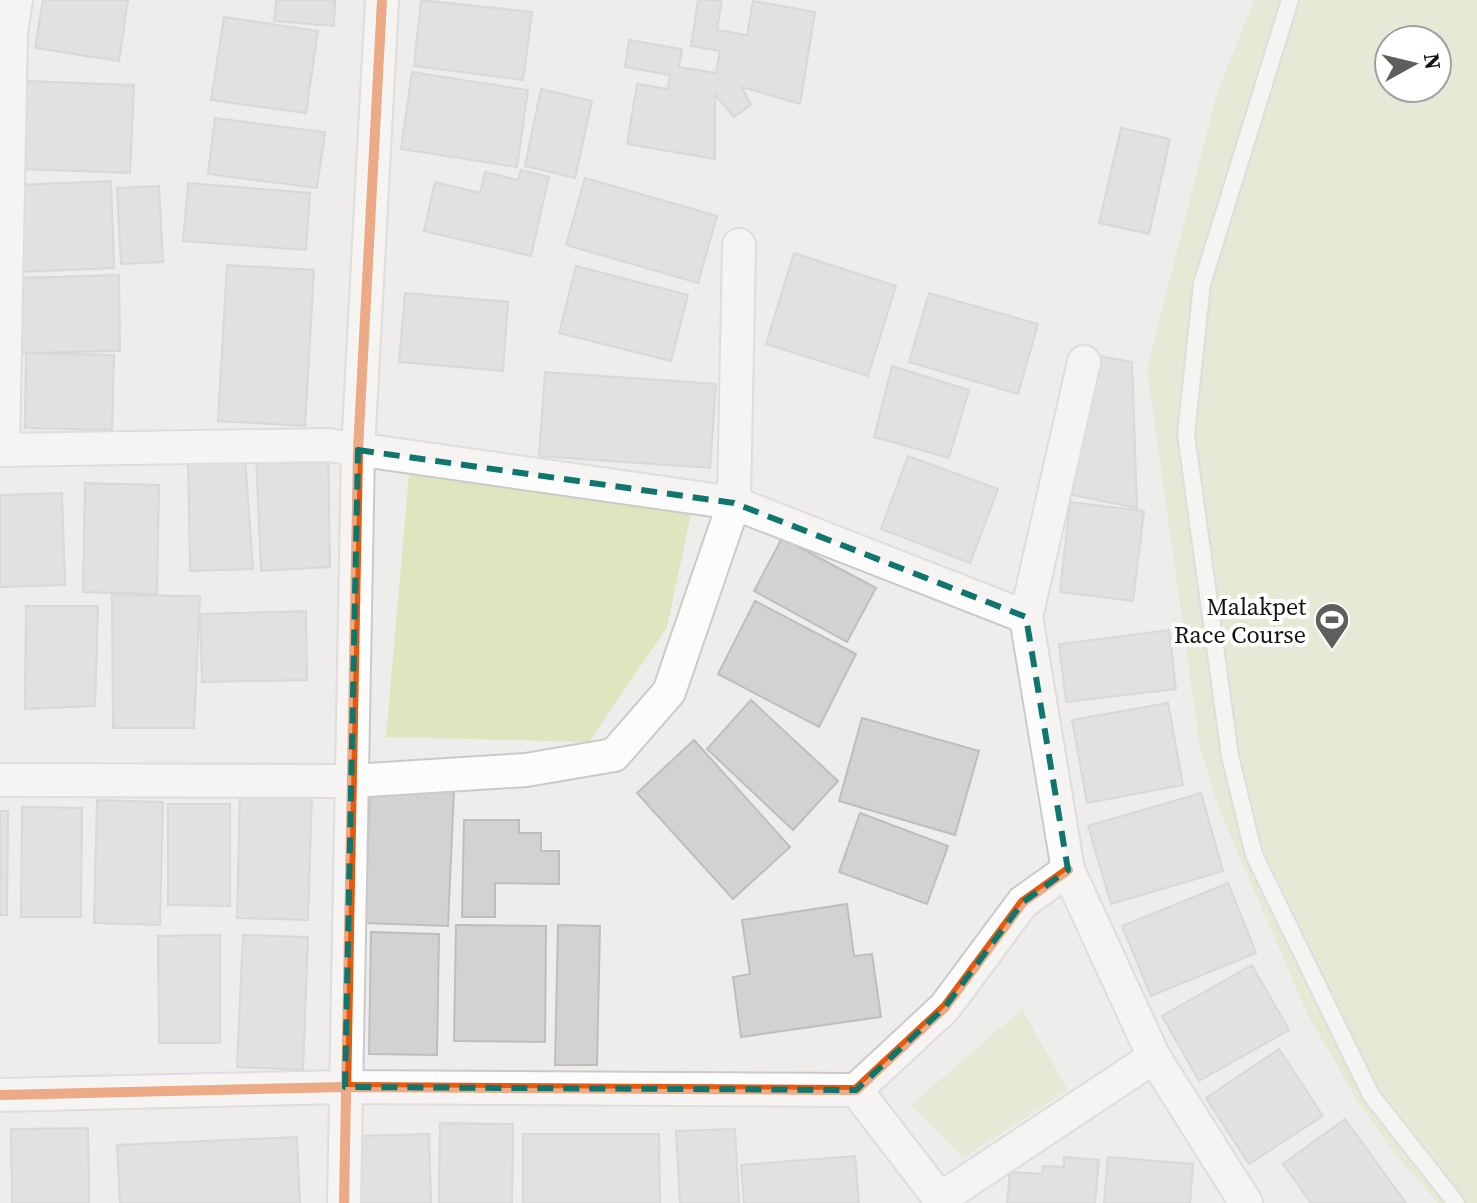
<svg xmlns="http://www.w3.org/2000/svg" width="1477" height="1203" font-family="'Source Serif 4',serif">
<rect width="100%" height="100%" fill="#efedeb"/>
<!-- green -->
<g fill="#dee5bf" fill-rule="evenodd">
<path d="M1254 0H1477V1203H1438L1395 1154 1355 1097 1307 1013 1218 807 1200 748 1147 370 1216 96ZM1389 40H1437V88H1389Z"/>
<polygon points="409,474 691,514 667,627 589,742 386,737"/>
<polygon points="1022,1009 1068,1090 963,1158 911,1105"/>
</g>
<!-- building -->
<g fill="#d3d2d2" stroke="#bfbebd" stroke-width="2">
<polygon points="43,0 128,0 119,61 35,48"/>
<polygon points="276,0 335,0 334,26 274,21"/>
<polygon points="421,0 532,12 523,80 414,66"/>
<polygon points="698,0 722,0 717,30 747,35 753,1 815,12 800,104 742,87 751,105 734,117 715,95 715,159 627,144 637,84 668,89 670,75 625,67 629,40 682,49 679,67 716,73 720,51 691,46"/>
<polygon points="224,17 318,31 306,113 211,100"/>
<polygon points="412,72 528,90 517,167 401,149"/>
<polygon points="26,81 134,85 130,173 22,169"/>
<polygon points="541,89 592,101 575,178 525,166"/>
<polygon points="215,118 325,132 317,188 208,174"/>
<polygon points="1121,128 1170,139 1149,234 1099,223"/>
<polygon points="521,170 549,177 531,256 424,231 435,182 480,193 485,172 518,180"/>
<polygon points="585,178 717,216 698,283 566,245"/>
<polygon points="111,181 114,268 19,272 16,185"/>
<polygon points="188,183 310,193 306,250 183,241"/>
<polygon points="159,186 163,262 121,264 117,188"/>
<polygon points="794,253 896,286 868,376 766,344"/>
<polygon points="227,265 314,270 305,426 218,421"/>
<polygon points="576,266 688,295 671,361 559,333"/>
<polygon points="119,275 120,351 22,353 20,278"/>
<polygon points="405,293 508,302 503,371 399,362"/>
<polygon points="929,293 1038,324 1018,394 909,362"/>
<polygon points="26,353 114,355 112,430 25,428"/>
<polygon points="1100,356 1132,362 1137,508 1072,495"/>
<polygon points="892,366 969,390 949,458 874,437"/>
<polygon points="545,372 716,384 710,468 539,456"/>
<polygon points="328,445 330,567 261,571 256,453"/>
<polygon points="908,456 998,489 970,563 881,529"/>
<polygon points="245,457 253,569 190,571 188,458"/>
<polygon points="85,483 159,485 157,594 83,592"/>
<polygon points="62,493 65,585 0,587 0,495"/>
<polygon points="1070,502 1144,511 1133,601 1060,592"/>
<polygon points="782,538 876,588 847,642 754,591"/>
<polygon points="112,595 200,596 194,728 113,728"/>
<polygon points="755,601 856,654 819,727 718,674"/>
<polygon points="26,606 98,606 95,706 25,709"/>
<polygon points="306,611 307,680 202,682 200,614"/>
<polygon points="1169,630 1176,689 1066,702 1059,644"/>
<polygon points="751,700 838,781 793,830 707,749"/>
<polygon points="1168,703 1183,785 1087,803 1072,720"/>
<polygon points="862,718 979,751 955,835 839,801"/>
<polygon points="694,740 790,847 733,899 637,793"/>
<polygon points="370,787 454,790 448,926 365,923"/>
<polygon points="240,791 312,793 308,920 237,918"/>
<polygon points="1201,793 1223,871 1111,904 1088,826"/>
<polygon points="97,800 163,802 160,925 94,923"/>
<polygon points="168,804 230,804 230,906 168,905"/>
<polygon points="22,807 82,808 81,917 21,917"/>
<polygon points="0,811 8,811 7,915 0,915"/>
<polygon points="860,813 948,846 927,904 839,872"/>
<polygon points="464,820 519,820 519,833 541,833 541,851 559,851 559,884 495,883 495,917 462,917"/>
<polygon points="1228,883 1256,953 1151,996 1122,926"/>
<polygon points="847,904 854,956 872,954 881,1017 741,1037 733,977 750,974 742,920"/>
<polygon points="456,925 546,926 545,1042 454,1041"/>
<polygon points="558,925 600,926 597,1065 555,1065"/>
<polygon points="371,932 439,934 437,1055 369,1054"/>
<polygon points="220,935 220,1043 159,1043 158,936"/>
<polygon points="243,935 308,937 303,1070 237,1067"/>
<polygon points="1252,965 1289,1030 1199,1081 1162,1016"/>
<polygon points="1279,1049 1323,1116 1249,1164 1206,1098"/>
<polygon points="1345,1119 1406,1203 1311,1203 1283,1164"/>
<polygon points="440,1123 513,1124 512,1203 439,1203"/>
<polygon points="88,1128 89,1203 12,1203 11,1129"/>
<polygon points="735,1129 739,1203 680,1203 676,1131"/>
<polygon points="429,1134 431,1203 360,1203 358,1136"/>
<polygon points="523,1134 659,1134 660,1203 523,1203"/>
<polygon points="297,1137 300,1203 120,1203 117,1145"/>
<polygon points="855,1156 859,1203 744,1203 741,1165"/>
<polygon points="1064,1157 1099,1160 1095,1203 1007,1203 1010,1172 1042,1174 1043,1166 1064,1167"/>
<polygon points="1108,1157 1193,1164 1190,1203 1104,1203"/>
</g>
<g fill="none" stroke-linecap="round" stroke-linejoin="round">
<defs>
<polyline id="lane" points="1290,0 1202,284 1186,434 1230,756 1254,855 1371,1095 1456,1203"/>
<g id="street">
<polyline points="1084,362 1026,617 1068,870 1154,1057 1246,1203"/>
<polyline points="0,450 328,445 734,503 1026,617"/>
<polyline points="3,450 11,32 16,0"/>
<polyline points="0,780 352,781 526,770 614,755 669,692 734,503 739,245"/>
<polyline points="856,1090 940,1199"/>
<polyline points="0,1095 345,1087 856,1090 945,1007 1023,902 1068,870"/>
<polyline points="344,1203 358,450 382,0"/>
<polyline points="940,1203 940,1199 1154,1057"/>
</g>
</defs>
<!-- lane casing -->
<use href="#lane" stroke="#cbcac8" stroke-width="20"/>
<!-- street casing -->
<use href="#street" stroke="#cbcac8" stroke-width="36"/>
<!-- lane -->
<use href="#lane" stroke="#fdfcfc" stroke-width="16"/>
<!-- street -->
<use href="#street" stroke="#fdfcfc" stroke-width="32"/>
<defs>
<g id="cycleway">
<polyline points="0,1095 345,1087 856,1090 945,1007 1023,902 1068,870"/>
<polyline points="344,1203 358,450 382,0"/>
</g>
</defs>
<!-- cycleway casing -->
<use href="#cycleway" stroke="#fff" stroke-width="15"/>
<!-- cycleway -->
<use href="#cycleway" stroke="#e8590c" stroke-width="10"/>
</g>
<!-- marked area -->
<path d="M0 0H1477V1203H0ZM358 450 734 503 1026 617 1068 870 1023 902 945 1007 856 1090 345 1087Z" fill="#efedeb" fill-opacity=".55" fill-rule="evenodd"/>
<path fill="none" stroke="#0f766e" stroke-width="6" stroke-dasharray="16 10" stroke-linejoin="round" d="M358 450 734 503 1026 617 1068 870 1023 902 945 1007 856 1090 345 1087Z"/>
<!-- icons -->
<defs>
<symbol id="stadium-pin" viewBox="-11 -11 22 30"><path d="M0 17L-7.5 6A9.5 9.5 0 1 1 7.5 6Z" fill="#5f5e5d" stroke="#fff"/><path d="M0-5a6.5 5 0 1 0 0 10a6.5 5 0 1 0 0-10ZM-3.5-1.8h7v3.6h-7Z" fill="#fff"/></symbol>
</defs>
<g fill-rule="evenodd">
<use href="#stadium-pin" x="1312" y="600" width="40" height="54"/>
</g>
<g text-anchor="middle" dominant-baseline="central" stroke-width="8" stroke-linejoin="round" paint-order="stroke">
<!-- poi labels -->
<g font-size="24" fill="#121110" stroke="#fff" text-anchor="end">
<text x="1306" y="606">Malakpet<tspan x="1306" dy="28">Race Course</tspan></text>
</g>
</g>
<!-- north arrow -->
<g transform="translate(1413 64) rotate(82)"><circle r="38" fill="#ffffff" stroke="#a0a09f" stroke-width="2"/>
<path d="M0-6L14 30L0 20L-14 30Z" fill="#5f5e5d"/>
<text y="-12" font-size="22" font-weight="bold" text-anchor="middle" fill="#121110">N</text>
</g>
</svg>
